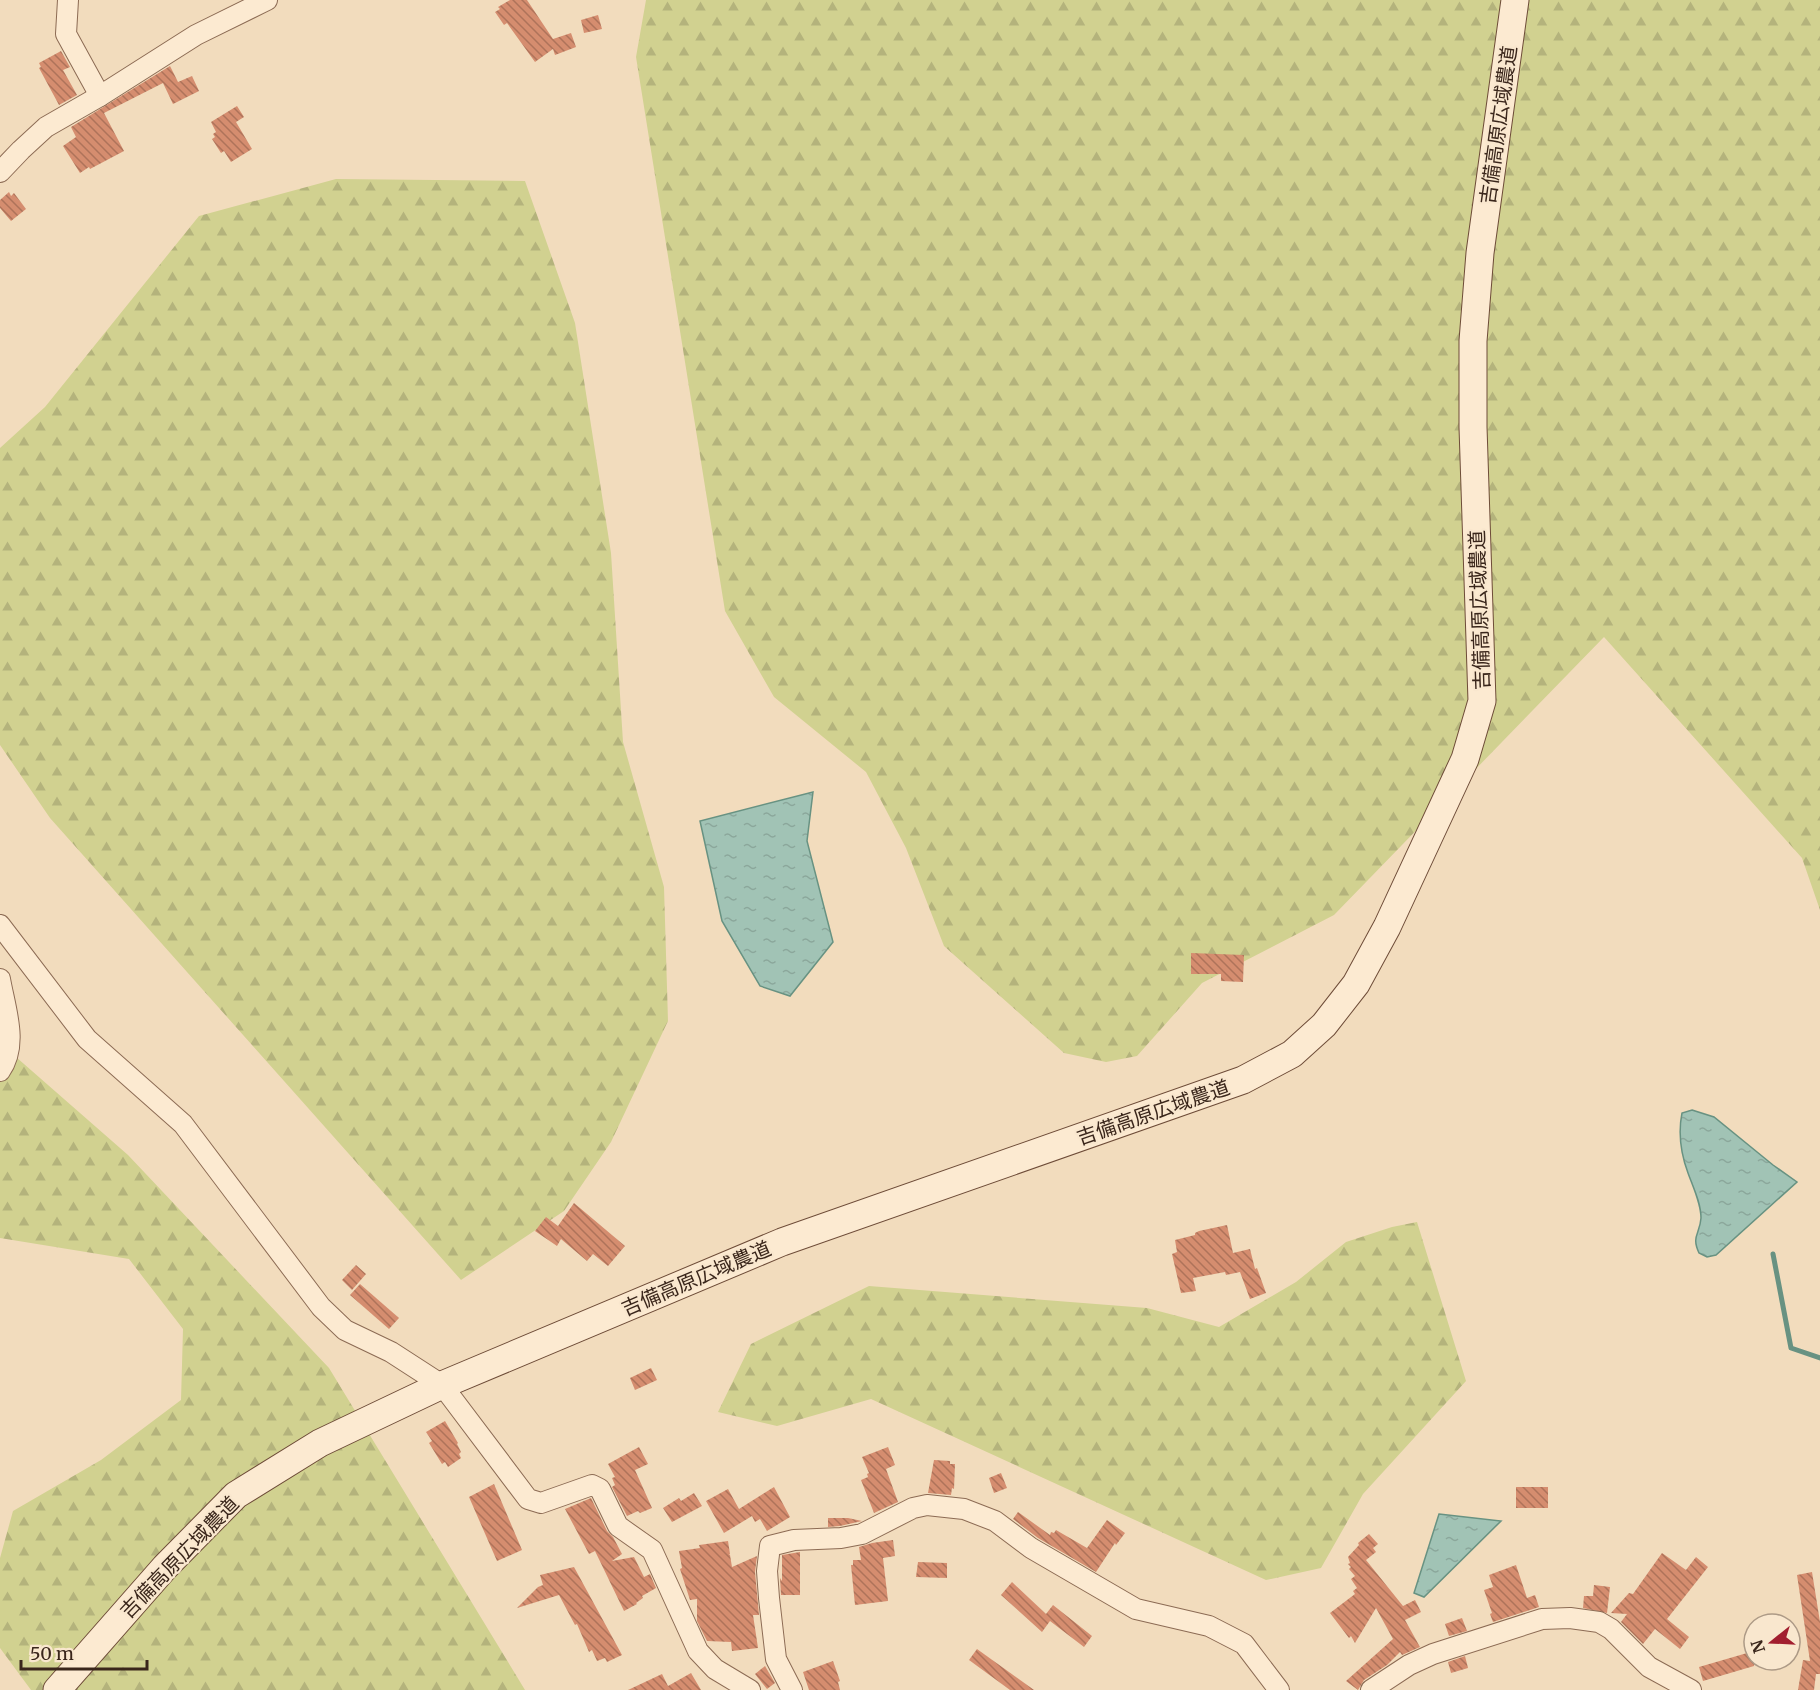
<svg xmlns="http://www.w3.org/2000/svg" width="1820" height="1690" font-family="Merriweather,'Noto Sans JP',serif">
<defs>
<pattern id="forest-firs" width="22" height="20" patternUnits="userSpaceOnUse" patternTransform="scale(1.5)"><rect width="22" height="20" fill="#d1d190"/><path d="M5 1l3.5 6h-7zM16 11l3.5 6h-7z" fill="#b4b37c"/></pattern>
<pattern id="water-ripples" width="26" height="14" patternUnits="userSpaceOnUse" patternTransform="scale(1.5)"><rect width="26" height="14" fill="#a1c3b5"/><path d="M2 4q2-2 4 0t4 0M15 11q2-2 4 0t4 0" fill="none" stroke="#8ba79b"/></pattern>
<pattern id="building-back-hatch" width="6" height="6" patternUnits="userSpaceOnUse" patternTransform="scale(1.5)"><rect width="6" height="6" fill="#d58d6f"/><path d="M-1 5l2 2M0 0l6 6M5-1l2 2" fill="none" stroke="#ae735a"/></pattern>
</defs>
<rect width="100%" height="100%" fill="#f2dcbd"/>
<!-- forest -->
<g fill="url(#forest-firs)">
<polygon points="646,0 1820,0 1820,910 1802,858 1604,637 1334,915 1202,983 1137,1056 1106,1062 1064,1053 944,946 906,848 866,772 774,697 725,611 636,57"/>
<polygon points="336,179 525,181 575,323 611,553 623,742 664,887 668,1021 611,1142 564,1211 461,1280 50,818 0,745 0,448 45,407 199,216"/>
<polygon points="0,1043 128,1155 329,1368 525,1690 31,1690 0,1648 0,1558 13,1511 101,1460 181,1400 183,1329 129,1259 0,1238"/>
<polygon points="1417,1222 1466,1381 1363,1494 1321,1568 1266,1580 871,1399 777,1426 718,1412 751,1344 869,1286 1147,1308 1219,1327 1296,1282 1346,1242 1392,1227"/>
</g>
<!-- water -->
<g fill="url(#water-ripples)" stroke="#689282" stroke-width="1.5">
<polygon points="813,792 807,841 833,942 790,996 760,986 722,921 700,821"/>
<path d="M1692 1110 1714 1117 1773 1165 1797 1182 1716 1255 1707 1257 1699 1253C1691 1236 1700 1234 1701 1218 1701 1203 1693 1187 1688 1173 1681 1154 1678 1133 1682 1113Z"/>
<polygon points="1439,1514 1501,1521 1424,1597 1414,1593"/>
</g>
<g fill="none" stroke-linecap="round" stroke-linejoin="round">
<!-- stream -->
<polyline stroke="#689282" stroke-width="5" points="1773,1254 1791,1348 1820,1358"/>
</g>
<!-- building -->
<g fill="url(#building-back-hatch)">
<polygon points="510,0 527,0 553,39 571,33 576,47 555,55 553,49 535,62 507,23 504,25 495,12 500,9 498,7"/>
<polygon points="598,15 602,29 584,33 581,20"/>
<polygon points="61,51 70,67 63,70 77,95 59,105 39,68 41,67 39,63"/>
<polygon points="170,66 178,82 192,76 199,91 173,104 163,83 104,113 124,151 90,169 89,167 80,173 63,146 76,137 71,127"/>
<polygon points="237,106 244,117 236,122 252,149 231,162 224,151 221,153 212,139 215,137 213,134 216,132 211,122"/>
<polygon points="9,192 11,196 14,193 26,209 11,221 0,208 0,200"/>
<polygon points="1191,953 1244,955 1243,982 1221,981 1221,974 1191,974"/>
<polygon points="574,1203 625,1246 608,1266 593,1254 587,1261 561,1239 557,1246 535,1231 546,1217 558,1226"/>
<polygon points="1227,1225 1233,1253 1250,1249 1255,1269 1257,1268 1266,1293 1250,1299 1240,1272 1226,1275 1225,1272 1193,1278 1196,1291 1181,1293 1172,1254 1177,1252 1175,1240 1195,1235 1195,1233 1199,1231"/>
<polygon points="356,1265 366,1274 352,1290 342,1280"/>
<polygon points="360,1284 399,1318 389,1329 350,1295"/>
<polygon points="651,1368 657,1380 635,1390 630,1378"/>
<polygon points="445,1421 458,1443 457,1444 461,1452 459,1454 461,1458 448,1467 445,1462 442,1464 429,1443 432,1441 426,1432"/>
<polygon points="639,1447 648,1464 635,1470 652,1508 640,1513 638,1511 627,1516 612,1487 615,1485 612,1478 615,1477 608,1464"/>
<polygon points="888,1447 895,1465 886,1469 898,1502 874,1513 861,1480 868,1477 867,1474 869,1473 862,1457"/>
<polygon points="934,1460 950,1461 950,1464 955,1464 954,1489 952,1488 951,1495 928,1493"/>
<polygon points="1001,1473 1007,1488 994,1493 989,1478"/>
<polygon points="494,1484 522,1550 497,1561 469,1497"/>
<polygon points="774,1487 790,1517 767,1531 760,1519 755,1522 752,1516 724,1533 706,1501 728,1489 739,1509"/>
<rect x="1516" y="1487" width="32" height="21"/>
<polygon points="694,1493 702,1506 672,1522 663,1508 679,1498 681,1501"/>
<polygon points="591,1498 607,1531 613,1537 622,1554 612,1561 634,1557 644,1577 650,1574 656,1588 642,1596 643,1598 636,1603 637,1604 624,1611 595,1551 589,1554 565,1509"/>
<polygon points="1018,1512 1050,1535 1051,1532 1054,1533 1056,1530 1087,1548 1107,1520 1125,1533 1116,1545 1115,1543 1096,1572 1038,1538 1013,1519"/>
<polygon points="828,1518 848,1518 862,1521 840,1526 828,1527"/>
<polygon points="1369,1534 1378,1544 1373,1548 1376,1552 1366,1560 1403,1606 1415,1600 1421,1612 1405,1620 1420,1647 1402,1655 1400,1652 1387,1665 1364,1680 1358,1690 1346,1681 1393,1639 1376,1608 1355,1643 1351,1636 1349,1638 1330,1613 1355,1594 1353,1591 1357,1588 1351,1579 1355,1576 1349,1569 1351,1567 1348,1564 1350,1563 1348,1557 1359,1545 1358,1543"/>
<polygon points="893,1540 895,1556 883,1558 888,1601 855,1605 851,1565 853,1565 853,1560 861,1560 859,1547 872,1543"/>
<polygon points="728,1541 730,1554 729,1555 730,1555 732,1567 757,1556 755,1572 759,1615 753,1615 758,1648 732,1651 731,1642 707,1641 697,1621 697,1599 690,1600 680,1569 682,1568 679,1551 700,1548 699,1545"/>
<polygon points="800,1552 800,1595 781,1595 780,1578 782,1581 782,1555"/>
<polygon points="1662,1553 1686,1570 1696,1557 1708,1567 1667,1619 1689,1637 1680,1649 1655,1629 1643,1644 1621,1622 1627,1614 1611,1613 1629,1593 1633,1594"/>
<polygon points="918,1562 947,1563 947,1578 916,1577"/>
<polygon points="1516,1565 1527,1598 1535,1595 1539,1607 1493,1622 1490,1614 1492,1613 1484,1590 1493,1587 1489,1575"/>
<polygon points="574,1567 622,1655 607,1662 605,1658 597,1661 592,1650 589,1652 577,1624 575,1625 559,1595 517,1608 538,1587 543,1585 540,1575"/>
<polygon points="1812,1572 1820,1622 1820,1674 1816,1674 1814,1690 1798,1690 1803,1660 1810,1661 1797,1575"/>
<polygon points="1012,1582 1046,1614 1053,1605 1092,1636 1084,1647 1050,1621 1042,1632 1001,1595"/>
<polygon points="1594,1585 1610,1587 1607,1613 1583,1608 1584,1596 1593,1596"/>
<polygon points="1462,1618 1467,1631 1449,1636 1445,1624"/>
<polygon points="977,1649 1034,1690 1010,1690 969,1660"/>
<polygon points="1754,1651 1754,1666 1703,1681 1699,1667"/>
<polygon points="1465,1656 1468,1668 1451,1673 1448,1662"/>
<polygon points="833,1661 840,1681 838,1682 840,1690 809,1690 803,1672"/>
<polygon points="765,1666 775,1683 767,1689 755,1674"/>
<polygon points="691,1673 701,1690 628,1690 662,1674 668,1686"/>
</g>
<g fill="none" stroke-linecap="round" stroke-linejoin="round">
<defs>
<g id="street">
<polyline points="68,0 66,34 100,96"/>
<polyline points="0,172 21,150 46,127 100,96 196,35 267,0"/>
<polyline points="0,925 87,1039 183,1124 321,1307 345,1330 391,1352 442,1385 528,1499 541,1503 592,1485 600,1489 618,1526 652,1550 698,1651 715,1669 750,1690"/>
<path d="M0 979C5 1008 19 1045 0 1071"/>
<polyline points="792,1690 776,1659 769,1598 767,1571 770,1546 794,1540 841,1538 862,1534 913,1508 927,1505 964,1509 995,1521 1031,1548 1136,1609 1209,1626 1244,1644 1279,1690"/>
<polyline points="1371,1690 1409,1665 1433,1654 1542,1619 1570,1618 1599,1622 1611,1629 1649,1667 1691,1690"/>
</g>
<polyline id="secondary" points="57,1690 165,1567 236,1495 320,1443 442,1385 782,1242 1243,1080 1292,1054 1324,1025 1356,984 1387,927 1465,759 1482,701 1473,427 1473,341 1480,253 1515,0"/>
</defs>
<!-- street casing -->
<use href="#street" stroke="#8c6b54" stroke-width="22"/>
<!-- secondary casing -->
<use href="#secondary" stroke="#6e4c38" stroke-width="29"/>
<!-- street -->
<use href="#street" stroke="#fcead1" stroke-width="20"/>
<!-- secondary -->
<use href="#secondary" stroke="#fcead1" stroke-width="27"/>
</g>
<g text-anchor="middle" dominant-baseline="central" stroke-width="4.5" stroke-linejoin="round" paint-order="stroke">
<!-- street labels -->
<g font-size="20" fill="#3a261b" stroke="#f9e7ce">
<text transform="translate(1498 125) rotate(-82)">吉備高原広域農道</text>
<text transform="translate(1479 610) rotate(-92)">吉備高原広域農道</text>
<text transform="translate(1153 1112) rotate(-19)">吉備高原広域農道</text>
<text transform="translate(696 1278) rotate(-23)">吉備高原広域農道</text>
<text transform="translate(179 1557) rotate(-46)">吉備高原広域農道</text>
</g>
</g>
<!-- north arrow -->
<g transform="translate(1772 1642) rotate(252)"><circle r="28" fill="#f9e7ce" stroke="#ad9a86" stroke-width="1.5"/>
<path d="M0-4.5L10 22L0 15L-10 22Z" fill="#a21e2f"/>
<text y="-9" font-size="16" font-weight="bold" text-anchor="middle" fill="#3a261b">N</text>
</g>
<!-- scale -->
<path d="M21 1660v9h126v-9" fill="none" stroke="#3a261b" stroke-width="3"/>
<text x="30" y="1660" font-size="18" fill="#3a261b" stroke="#f9e7ce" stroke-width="4.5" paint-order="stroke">50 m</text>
</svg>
